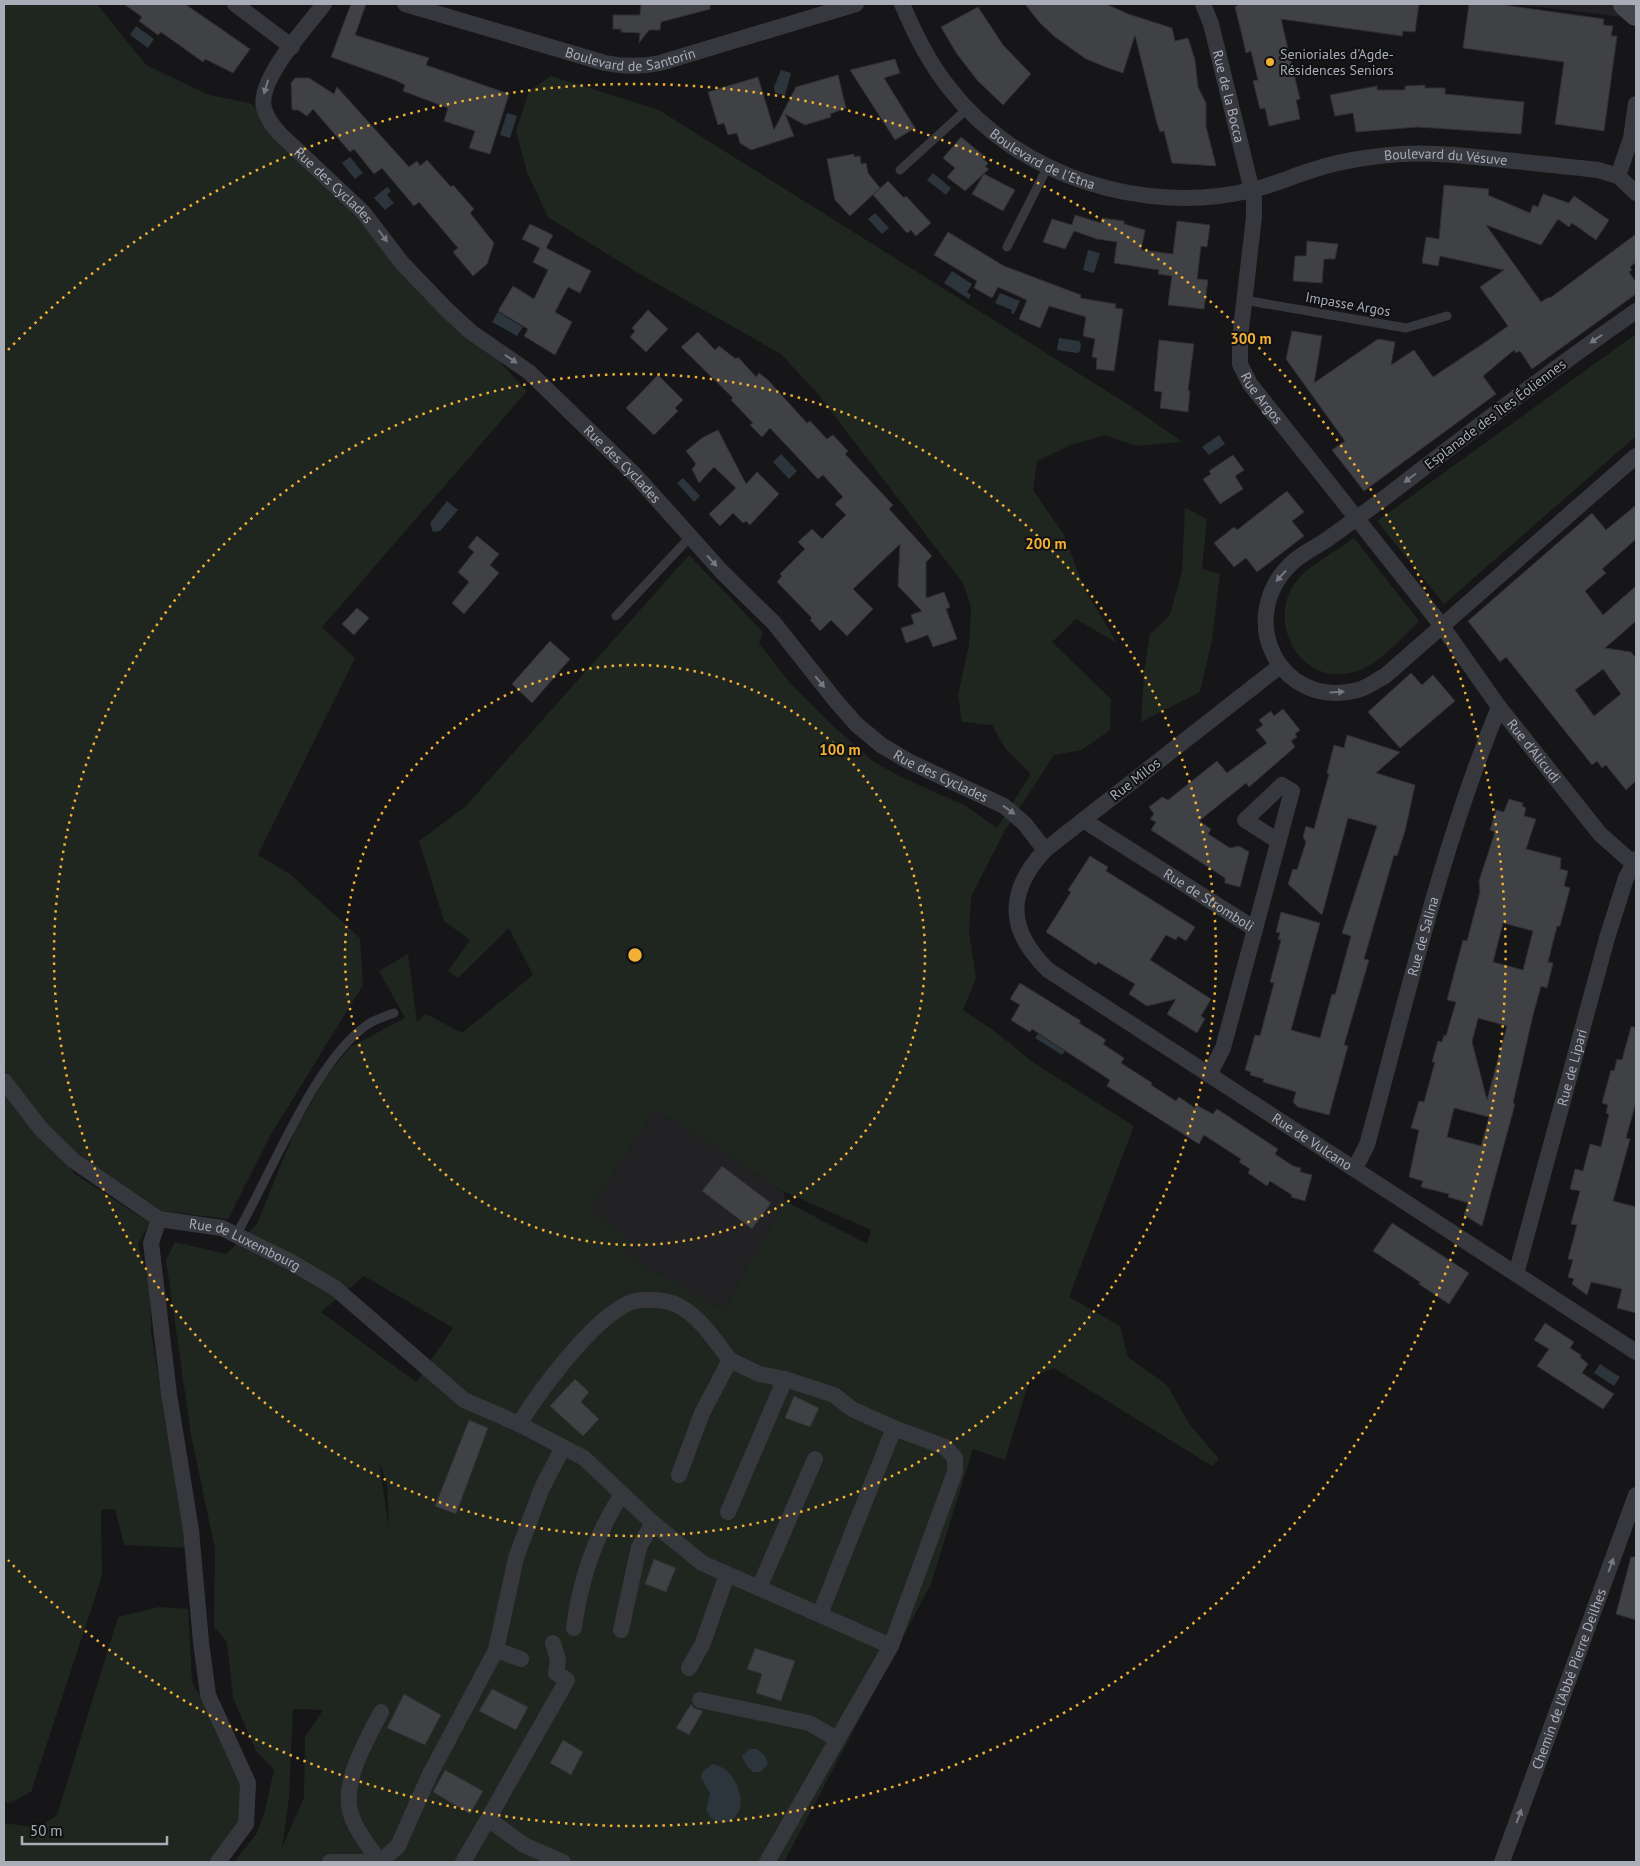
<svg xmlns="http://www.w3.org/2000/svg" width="1640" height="1866" font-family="'PT Sans',sans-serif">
<rect width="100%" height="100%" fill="#161618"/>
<!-- built -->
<g fill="#222225">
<polygon points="1511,4 1636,4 1636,19 1592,13"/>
<polygon points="655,1109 783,1191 785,1201 723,1310 625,1254 591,1209"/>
</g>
<!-- green -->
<g fill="#1e261f" fill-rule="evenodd">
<polygon points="4,4 97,4 146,65 209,95 250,103 321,172 527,391 322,627 355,658 258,855 290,874 360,938 363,985 270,1136 228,1219 162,1211 101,1174 42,1122 4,1069"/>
<path d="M551 76 659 110 1129 405 1183 442 1136 446 1105 435 1071 445 1037 461 1033 490 1064 535 1085 590 1117 643 1076 619 1052 642 1111 699 1110 730 1082 750 1054 755 1004 832 971 897 969 932 976 978 963 1010 997 1033 1034 1063 1134 1126 1069 1297 1120 1326 1128 1357 1167 1385 1190 1425 1219 1459 1212 1466 1054 1368 1030 1378 1005 1460 973 1449 931 1584 784 1862H234L257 1833 265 1810 274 1770 256 1751 233 1698 227 1642 214 1627 215 1549 191 1435 166 1260 175 1242 226 1254 257 1224 295 1130 326 1077 350 1047 405 1018 379 971 408 954 417 1022 426 1014 462 1033 533 975 509 928 458 978 448 971 470 940 444 921 419 841 465 807 689 555 763 632 759 643 789 682 833 726 874 762 901 777 966 806 997 828 1031 774 1005 748 992 725 962 722 958 695 969 645 971 607 963 583 817 393 781 354 638 273 548 217 527 172 516 131 529 91ZM655 1109 783 1191 871 1230 867 1244 785 1201 723 1310 625 1254 631 1243 591 1209ZM364 1276 453 1328 416 1382 321 1312ZM379 1461 387 1484 389 1530ZM293 1709 323 1710 305 1737 304 1797 282 1848 289 1798Z"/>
<polygon points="1636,334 1636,436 1444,604 1377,521"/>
<polygon points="1185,508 1207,519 1202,569 1220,574 1212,640 1200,692 1141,722 1144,672 1150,634 1170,615 1182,571"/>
<path d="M1354 538 1419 621C1400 639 1377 668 1350 673 1296 685 1263 613 1301 576 1313 563 1339 549 1354 538Z"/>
<polygon points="4,1090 75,1174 150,1223 138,1244 150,1288 151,1331 186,1548 124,1545 115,1509 101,1510 102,1576 31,1792 10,1803 4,1802"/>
<polygon points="159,1607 188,1609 192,1682 229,1748 242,1783 243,1824 214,1862 4,1862 4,1823 38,1828 57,1815 118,1617"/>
</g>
<!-- water -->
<g fill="#2c353c">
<polygon points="136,26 154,39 148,48 130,35"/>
<polygon points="781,70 791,73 785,95 775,93 774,87"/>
<polygon points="507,113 517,116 510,138 500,135"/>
<polygon points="350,157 363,173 355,179 342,163"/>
<polygon points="933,173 951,188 946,195 927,180"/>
<polygon points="387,187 391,191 387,195 394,203 385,210 374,198"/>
<polygon points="875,213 889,228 882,234 868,219"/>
<polygon points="1088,250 1100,253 1094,273 1083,270"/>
<polygon points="952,271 972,284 967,292 971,295 969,299 944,283"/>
<polygon points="1000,293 1020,301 1014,314 1011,313 1012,310 995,303"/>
<polygon points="498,312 523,327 517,336 492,322"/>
<polygon points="1059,338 1079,341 1081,344 1080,351 1077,353 1057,350"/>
<polygon points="1219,435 1225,444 1209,455 1202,447"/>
<polygon points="781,454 797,471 789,479 773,462"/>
<polygon points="683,478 700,496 694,502 677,483"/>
<polygon points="447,501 458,510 440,531 433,532 430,523"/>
<polygon points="1038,1034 1065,1051 1062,1055 1035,1038"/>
<polygon points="1600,1364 1620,1377 1614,1386 1594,1373"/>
<polygon points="749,1749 757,1749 765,1756 768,1764 761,1772 753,1772 746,1765 742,1756"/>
<path d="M713 1764C738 1768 754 1815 725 1823L712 1819 706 1810 710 1793 701 1778 702 1772Z"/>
</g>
<!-- building -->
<g fill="#404145" stroke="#303034" fill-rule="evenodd">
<polygon points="124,4 185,4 250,49 233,73 205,59 203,62 161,32 158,35 139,21 142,17"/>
<polygon points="351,4 366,4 355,35 429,58 426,65 509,94 490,154 469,148 475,131 444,121 448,108 403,91 405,85 395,80 331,57"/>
<polygon points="641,4 710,4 710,9 661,22 660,30 649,30 639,43 640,33 621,32 621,29 613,29 613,15 640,15"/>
<polygon points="1025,4 1106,4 1128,14 1172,28 1175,41 1188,38 1195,60 1198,87 1206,103 1206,126 1216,166 1172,163 1164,131 1160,132 1157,123 1135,35 1123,73 1108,68 1086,59 1055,37 1039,22"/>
<polygon points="1240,4 1419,4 1415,32 1403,31 1402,36 1281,19 1300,99 1296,100 1300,119 1269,126 1265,108 1260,109 1253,81 1258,80 1251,51 1246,53 1241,31 1235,7"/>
<polygon points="1469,4 1497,4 1604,19 1603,25 1613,26 1611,36 1617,36 1604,131 1555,124 1564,62 1463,48"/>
<polygon points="978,7 1003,45 1031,74 1003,105 977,80 957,54 941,27"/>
<polygon points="895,59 900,73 884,78 915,128 895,140 850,70"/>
<polygon points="838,75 846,108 830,114 831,117 805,125 785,114 794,136 751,150 740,143 737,133 728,135 724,123 718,125 708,92 758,77 774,130 796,87"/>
<polygon points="295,78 309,78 334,94 337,87 409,167 417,161 420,166 427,160 451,187 453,185 474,209 470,213 494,243 487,264 473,276 453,252 458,248 419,202 414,206 382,168 374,174 354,149 350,152 313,109 307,116 298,110 292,110 291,83"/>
<polygon points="1425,85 1425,88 1445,88 1445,94 1524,102 1521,134 1418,127 1356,132 1353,113 1335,116 1330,95 1377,86 1377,90 1405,90 1405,86"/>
<polygon points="961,137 983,155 981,157 988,163 985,167 989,169 965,191 947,177 955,168 943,158"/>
<polygon points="854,154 854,157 860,156 861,164 866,163 868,173 880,188 850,216 835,200 827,159"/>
<polygon points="984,174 1015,190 1003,211 972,194"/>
<polygon points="888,181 904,198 906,196 931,223 916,236 911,230 907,233 873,195"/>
<polygon points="1444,185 1489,189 1488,195 1530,213 1533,205 1538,207 1543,194 1569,203 1574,196 1609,220 1596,240 1572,223 1569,227 1558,219 1541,245 1486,225 1541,302 1549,297 1550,298 1636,234 1636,262 1630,267 1632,270 1629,272 1636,282 1636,294 1532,369 1520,351 1516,353 1514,350 1483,376 1496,394 1364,491 1332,450 1345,441 1286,359 1292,331 1322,336 1314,383 1378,339 1395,342 1391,365 1414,350 1433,377 1487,341 1508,326 1480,287 1504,270 1440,256 1438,266 1422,263 1426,237 1439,239"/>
<polygon points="1075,215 1101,223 1102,218 1124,221 1124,224 1145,230 1141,250 1173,254 1177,221 1210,225 1207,247 1201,246 1197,279 1208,280 1204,309 1168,305 1172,276 1158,274 1159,270 1114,263 1117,242 1097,239 1074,231 1065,249 1043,242 1052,219 1072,225"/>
<polygon points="530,224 553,235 546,248 591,271 580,293 568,287 555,312 572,322 555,355 524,336 528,329 498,311 513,286 534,299 548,270 533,262 540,248 522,239"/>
<polygon points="948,232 1004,266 1081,295 1080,298 1116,304 1115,308 1123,309 1114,371 1096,369 1097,358 1092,357 1095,339 1083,336 1086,317 1049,306 1040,328 1019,319 1027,300 998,287 992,298 974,288 977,281 934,255"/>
<polygon points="1307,241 1338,244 1335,259 1324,259 1322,283 1293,281 1295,256 1306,256"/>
<polygon points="648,310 668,329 646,352 630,337 635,331 632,328"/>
<polygon points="698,332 715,350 719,346 736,359 738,357 756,377 759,373 768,380 807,423 810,421 827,439 833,435 848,451 845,454 893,505 889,509 932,556 926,562 926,598 944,592 950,607 946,609 957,639 933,647 928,635 906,643 901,628 914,624 911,615 922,611 898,586 900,544 853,589 873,609 847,636 831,620 820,631 810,620 812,618 777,582 782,576 780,574 805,549 798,542 812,529 822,539 846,515 835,504 843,497 823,475 818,479 770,428 762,437 750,425 753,423 731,400 733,398 681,347"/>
<polygon points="1159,340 1194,344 1188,390 1190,391 1188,412 1160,408 1162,392 1154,391"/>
<polygon points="658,375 683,400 675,408 678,411 654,435 626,408"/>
<polygon points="718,430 746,484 757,472 779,494 750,525 746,521 743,523 733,513 720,526 709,514 736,488 714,467 699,483 692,469 696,464 686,451 702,438"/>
<polygon points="1233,455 1244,470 1235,476 1243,489 1220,504 1203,479 1211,474 1209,471"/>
<polygon points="1287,491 1304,512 1292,521 1304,536 1257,572 1246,558 1234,567 1214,543 1234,527 1237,530"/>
<path d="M1636 505V539L1602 569 1606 573 1585 591 1603 615 1636 586V621L1605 648 1631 652 1636 658V781L1626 790 1606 765 1602 768 1597 761 1592 765 1506 657 1500 662 1468 621 1592 513 1606 530ZM1603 669 1621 694 1594 716 1575 690Z"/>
<polygon points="477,536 499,554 490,565 499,573 464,614 452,603 469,582 458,572 474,552 468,547"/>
<polygon points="357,608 369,618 354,635 342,624"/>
<polygon points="550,641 570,659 532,703 512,684"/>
<polygon points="1411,673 1422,685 1433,675 1455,701 1400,748 1368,712"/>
<polygon points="1283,709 1300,730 1295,734 1297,737 1291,741 1295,747 1249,787 1246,783 1199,821 1211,829 1208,834 1230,848 1239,846 1249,852 1240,887 1225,883 1225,878 1151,830 1156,822 1150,819 1154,814 1149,807 1162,797 1168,800 1217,761 1227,773 1267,743 1256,730 1263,725 1259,720 1271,711 1274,716"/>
<polygon points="1347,735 1400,752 1376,773 1415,785 1405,831 1397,856 1394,855 1364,959 1369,960 1344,1045 1348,1046 1329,1115 1298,1107 1293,1102 1296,1092 1263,1082 1264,1079 1250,1075 1251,1072 1245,1070 1255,1035 1260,1036 1274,983 1270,982 1281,940 1278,939 1280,933 1276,932 1281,912 1320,923 1291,1030 1320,1038 1332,994 1335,995 1351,936 1342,933 1377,826 1348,818 1322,915 1288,884 1293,869 1297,870 1306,842 1303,837 1306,826 1314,829 1329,774 1327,773 1334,745 1344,748"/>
<path d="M1509 799 1523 803 1522 806 1526 808 1524 816 1536 819 1526 849 1561 858 1560 869 1568 871 1564 886 1570 888 1560 926H1557L1548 962 1553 963 1547 988 1541 986 1533 1015 1513 1103 1515 1104 1482 1226 1464 1215 1468 1203 1448 1197 1449 1194 1421 1187 1423 1181 1409 1177 1419 1130 1411 1128 1419 1101 1424 1102 1435 1062H1432L1438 1041 1442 1042 1444 1035 1446 1036 1456 1002 1447 1000 1463 940 1467 941 1480 892 1479 881 1495 832 1490 830 1496 810 1504 812ZM1503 923 1533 931 1523 970 1493 962ZM1478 1018 1507 1026 1487 1100 1472 1042ZM1454 1108 1489 1117 1481 1146 1447 1137Z"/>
<polygon points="1090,856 1108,867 1106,871 1195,927 1186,941 1178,936 1176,940 1166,935 1150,960 1211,999 1201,1016 1205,1019 1197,1033 1167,1014 1176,999 1147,1006 1129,994 1135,984 1098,962 1096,965 1046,932 1071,892 1068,890"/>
<polygon points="1020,983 1081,1021 1079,1023 1106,1040 1103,1044 1124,1058 1121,1063 1152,1083 1151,1085 1176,1101 1179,1097 1195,1108 1196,1105 1213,1114 1217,1109 1278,1149 1275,1154 1293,1166 1301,1168 1300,1172 1312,1175 1305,1201 1291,1197 1292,1195 1270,1181 1267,1186 1248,1173 1250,1169 1239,1162 1241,1159 1204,1135 1199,1144 1107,1086 1110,1080 1032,1029 1030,1032 1011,1020 1020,1005 1010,999"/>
<polygon points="1631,1027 1636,1027 1636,1102 1626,1138 1630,1139 1613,1201 1636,1207 1636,1313 1617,1308 1622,1289 1591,1282 1587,1295 1572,1284 1574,1279 1568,1277 1573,1260 1568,1259 1577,1225 1571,1224 1580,1191 1570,1189 1575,1169 1583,1171 1590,1144 1601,1147 1609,1114 1606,1113 1608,1105 1602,1103 1611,1070 1614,1071 1617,1059 1622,1060"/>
<polygon points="722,1166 771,1203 752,1229 702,1191"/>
<polygon points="1392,1223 1469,1273 1449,1304 1419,1284 1420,1282 1373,1251"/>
<polygon points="1545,1323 1574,1342 1570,1348 1581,1355 1580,1357 1588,1364 1582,1373 1614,1394 1603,1409 1537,1366 1549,1349 1534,1340"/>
<polygon points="575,1379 589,1392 581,1402 599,1419 583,1436 550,1406"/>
<polygon points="794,1396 819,1408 810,1427 785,1418"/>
<polygon points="469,1420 488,1428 456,1514 435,1506"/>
<polygon points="1631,1557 1636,1557 1636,1620 1616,1614"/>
<polygon points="654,1559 676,1568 666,1592 645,1584"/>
<polygon points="755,1648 795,1661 781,1701 756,1693 762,1674 747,1669"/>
<polygon points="492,1689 528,1707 516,1730 479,1711"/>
<polygon points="404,1694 441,1715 425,1745 387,1728"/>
<polygon points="691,1704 694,1708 703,1711 689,1735 676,1728"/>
<polygon points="563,1740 583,1752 571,1775 550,1763"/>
<polygon points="445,1770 483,1791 470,1814 433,1792"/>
</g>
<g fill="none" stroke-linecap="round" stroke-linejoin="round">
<!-- lane -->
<g stroke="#37383d" stroke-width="9">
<polyline points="900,170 967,109"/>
<polyline points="1007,247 1048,166"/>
<polyline points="1244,300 1406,328 1447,316"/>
<polyline points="616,616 691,536"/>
<path d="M236 1235C269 1179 316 1056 370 1023 377 1019 386 1016 394 1013"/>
</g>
<!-- street -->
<g stroke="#37383d" stroke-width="16">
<polyline points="235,4 292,47"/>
<path id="s1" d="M324 4C307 27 257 79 264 108 267 119 273 126 280 134L363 212 402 263 447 310 471 332 529 372 636 476 723 573 774 623 835 700 856 724 881 745 908 761 1004 806 1024 823 1045 850"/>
<path id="s2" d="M405 4 605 63C625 67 641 67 660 63L856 4"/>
<path id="s3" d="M902 4C915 34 929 63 950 89 1018 177 1146 216 1252 190 1274 185 1295 175 1316 169 1343 160 1374 156 1402 154 1433 152 1465 156 1496 159 1530 163 1564 166 1598 170L1618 176 1636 193"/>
<path id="s4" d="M1203 4 1211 24 1254 199V217L1240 338V364L1250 384 1442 626 1499 707 1600 834 1636 866"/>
<polyline points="1618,176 1631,138 1636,104"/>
<path d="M1636 311C1551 370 1469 433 1387 496 1368 510 1349 524 1329 538 1318 546 1305 552 1294 561 1233 615 1278 711 1358 690 1367 688 1377 680 1385 676L1636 456"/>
<path id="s5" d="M1280 666 1045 850C1006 892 1007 930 1048 970L1636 1352"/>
<path id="s6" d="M1083 820 1255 929 1223 1048 1209 1075"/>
<polyline points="1255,929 1292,791 1282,785 1245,820 1278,841"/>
<path id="s7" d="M4 1081 41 1129 74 1161 159 1219 222 1228 291 1262 335 1288 464 1400 519 1424 584 1458 653 1523 702 1563 891 1646"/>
<path id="s8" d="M1355 1168 1367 1145C1407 998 1441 848 1499 707"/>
<polyline points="159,1219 151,1243 169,1394 191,1530 201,1642 208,1695 248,1783 246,1824 218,1862"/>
<path id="s9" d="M1516 1274 1607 938 1626 878 1636 859"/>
<path d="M519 1424C541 1389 589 1324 625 1305 638 1297 664 1299 677 1305 700 1316 715 1341 730 1360"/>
<polyline points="679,1475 702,1413 730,1360 759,1374 785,1379 834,1395 852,1409 894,1428 945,1447 955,1458 955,1472 891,1646 767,1862"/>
<polyline points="728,1512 785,1379"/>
<polyline points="759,1588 815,1459"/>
<polyline points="820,1614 894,1428"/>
<path d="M574 1628C580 1581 596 1534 622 1494"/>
<polyline points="621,1630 639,1547 653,1523"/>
<polyline points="553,1643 558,1660 556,1673 567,1680 488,1819 524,1845 563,1862"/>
<polyline points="496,1650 521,1659"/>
<polyline points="689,1668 702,1645 727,1575"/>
<polyline points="700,1700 809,1723 837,1739"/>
<polyline points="330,1862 369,1862"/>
<polyline points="380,1862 398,1846 430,1774 496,1650 516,1558 541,1490 563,1447"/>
<path d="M380 1862C371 1849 359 1835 353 1820 338 1786 366 1742 381 1712"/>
<polyline points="463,1862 488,1819"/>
<path id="s10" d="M1502 1862 1636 1495"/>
</g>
<!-- secondary -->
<polyline stroke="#45474d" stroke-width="24" points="1625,4 1636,14"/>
</g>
<!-- one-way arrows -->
<defs><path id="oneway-solid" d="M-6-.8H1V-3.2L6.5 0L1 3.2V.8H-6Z" transform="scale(1.25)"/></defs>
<g fill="#757881">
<use href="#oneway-solid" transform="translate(266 87) rotate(107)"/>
<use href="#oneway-solid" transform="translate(383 236) rotate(53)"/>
<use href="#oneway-solid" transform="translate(1596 339) rotate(146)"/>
<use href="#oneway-solid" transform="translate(511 359) rotate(34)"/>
<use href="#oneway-solid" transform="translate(1410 478) rotate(143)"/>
<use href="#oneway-solid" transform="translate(712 561) rotate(48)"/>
<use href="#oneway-solid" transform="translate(1281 576) rotate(133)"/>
<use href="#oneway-solid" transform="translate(820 682) rotate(51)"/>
<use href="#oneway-solid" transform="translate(1337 692) rotate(-4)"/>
<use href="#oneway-solid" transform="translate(1009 810) rotate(36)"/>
<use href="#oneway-solid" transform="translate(1611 1565) rotate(-70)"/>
<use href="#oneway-solid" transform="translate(1519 1816) rotate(-70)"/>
</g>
<!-- distance rings -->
<g fill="none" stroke="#f2b134" stroke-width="2.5" stroke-dasharray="2.5 5">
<circle cx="635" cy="955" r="290"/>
<circle cx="635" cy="955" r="581"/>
<path d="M8 350A871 871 0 1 1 8 1560"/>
</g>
<!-- markers -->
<circle fill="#f2b134" stroke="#111113" stroke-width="2" cx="1270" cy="62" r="5"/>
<g text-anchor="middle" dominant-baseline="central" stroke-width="4" stroke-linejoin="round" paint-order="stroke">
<!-- street labels -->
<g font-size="14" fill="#a8adb8" stroke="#111113">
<text stroke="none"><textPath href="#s2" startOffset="234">Boulevard de Santorin</textPath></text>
<text stroke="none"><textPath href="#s4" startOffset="96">Rue de la Bocca</textPath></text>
<text stroke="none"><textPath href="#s3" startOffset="216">Boulevard de l'Etna</textPath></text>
<text stroke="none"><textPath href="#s3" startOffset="632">Boulevard du Vésuve</textPath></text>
<text stroke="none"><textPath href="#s1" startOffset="228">Rue des Cyclades</textPath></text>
<text transform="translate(1348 304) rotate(10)">Impasse Argos</text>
<text stroke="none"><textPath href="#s4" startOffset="408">Rue Argos</textPath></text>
<text transform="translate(1495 414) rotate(-37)">Esplanade des Îles Éoliennes</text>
<text stroke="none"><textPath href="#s1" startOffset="631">Rue des Cyclades</textPath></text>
<text stroke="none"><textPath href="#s4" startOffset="854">Rue d'Alicudi</textPath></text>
<text stroke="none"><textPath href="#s1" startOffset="1081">Rue des Cyclades</textPath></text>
<text transform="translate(1135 779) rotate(-38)">Rue Milos</text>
<text stroke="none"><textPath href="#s6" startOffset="149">Rue de Stromboli</textPath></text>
<text stroke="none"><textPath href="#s8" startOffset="242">Rue de Salina</textPath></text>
<text stroke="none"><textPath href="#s9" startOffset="214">Rue de Lipari</textPath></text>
<text stroke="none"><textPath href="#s5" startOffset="751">Rue de Vulcano</textPath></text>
<text stroke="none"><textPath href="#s7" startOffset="300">Rue de Luxembourg</textPath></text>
<text stroke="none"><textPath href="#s10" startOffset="195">Chemin de l'Abbé Pierre Deilhes</textPath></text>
</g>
<!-- poi labels -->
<g font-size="14" fill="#a8adb8" stroke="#111113" text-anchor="start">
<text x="1280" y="54">Senioriales d'Agde-<tspan x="1280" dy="16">Résidences Seniors</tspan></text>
</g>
</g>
<circle cx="635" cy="955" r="8" fill="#f2b134" stroke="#111113" stroke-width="2.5"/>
<g font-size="15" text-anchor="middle" font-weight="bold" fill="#f2b134" stroke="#111113" stroke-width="4" stroke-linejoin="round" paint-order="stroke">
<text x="1251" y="344">300 m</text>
<text x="1046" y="549">200 m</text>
<text x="840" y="755">100 m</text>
</g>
<!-- border -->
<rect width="1640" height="1866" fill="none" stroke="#a8adb8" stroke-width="10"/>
<!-- scale -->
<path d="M22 1836v8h145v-8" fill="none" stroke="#a8adb8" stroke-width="2.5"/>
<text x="30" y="1836" font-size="15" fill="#a8adb8" stroke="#111113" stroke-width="4" paint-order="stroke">50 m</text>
</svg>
